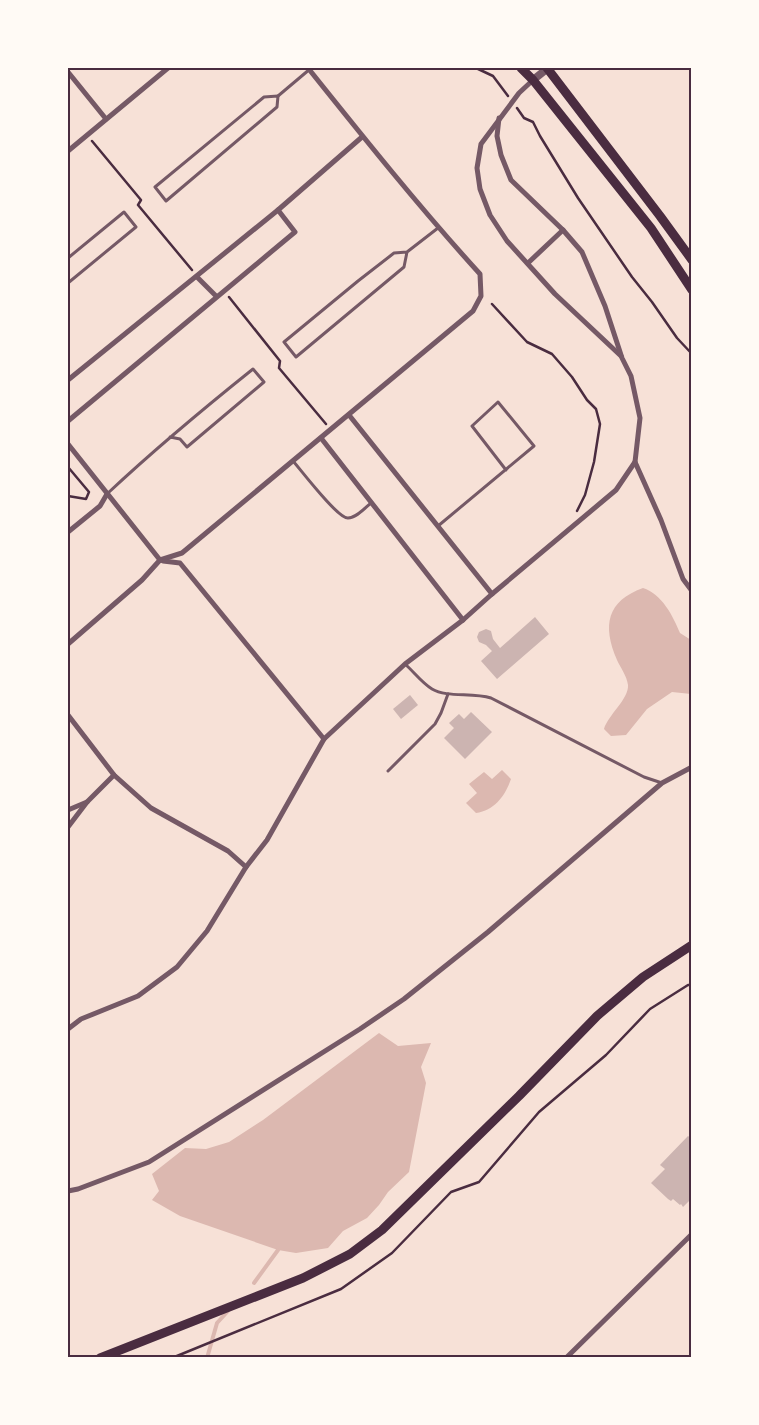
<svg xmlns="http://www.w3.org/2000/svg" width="759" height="1425" font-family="Overpass,sans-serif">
<rect width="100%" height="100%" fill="#f7e1d7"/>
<!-- water -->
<g fill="#dcb8b0">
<path d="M643 588C662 594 673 616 680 633L691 640V694L672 692 647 709 626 735 611 736 604 729C608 715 629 699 628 685 627 676 620 667 617 660 602 625 607 601 643 588Z"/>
<path d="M502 770 511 779C505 796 495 810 476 813L466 803 477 793 469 784 484 772 492 779Z"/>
<polygon points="379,1033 398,1046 431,1043 421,1067 426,1083 409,1172 388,1192 379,1205 367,1218 343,1231 328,1248 296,1253 278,1250 180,1216 152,1200 159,1191 152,1174 185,1148 206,1149 229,1142 263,1120"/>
</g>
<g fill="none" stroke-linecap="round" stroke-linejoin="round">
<!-- stream -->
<g stroke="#dcb8b0" stroke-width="4">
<polyline points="254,1283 278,1250"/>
<polyline points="207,1358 217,1323 228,1311"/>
</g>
</g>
<!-- building -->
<g fill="#ccb4b1">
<polygon points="535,617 549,634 497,679 481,661 492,651 486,645 479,642 477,637 479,632 486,629 491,631 493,639 500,648"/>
<polygon points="410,695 418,705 401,719 393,709"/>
<polygon points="471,712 492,732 465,759 444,738 454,728 449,723 459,714 464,719"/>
<polygon points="688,1136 692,1139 692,1175 690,1177 692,1178 692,1198 683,1207 681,1204 680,1205 673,1199 671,1201 668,1199 651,1183 665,1169 660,1165"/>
</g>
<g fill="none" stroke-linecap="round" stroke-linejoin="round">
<!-- path -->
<g stroke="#4a2c40" stroke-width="2.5">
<polyline points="476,68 493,76 508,96"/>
<polyline points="517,108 524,118 533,122 540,136 578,198 632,277 652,302 677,338 692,354"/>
<polyline points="92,141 141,200 138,205 192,270"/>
<polyline points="229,297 280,361 279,368 326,424"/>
<polyline points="492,304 527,342 552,354 572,377 587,400 596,409 600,424 594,462 585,495 577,511"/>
<polyline points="68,467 89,492 86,499 68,496"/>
<polyline points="172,1358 341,1289 392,1253 451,1192 479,1182 539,1112 606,1055 650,1009 688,985 692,985"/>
</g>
<!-- service -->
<g stroke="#755966" stroke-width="3">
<polygon points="278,96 277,107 166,201 155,187 264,97"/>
<polyline points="278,96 310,69"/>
<polyline points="407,252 404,267 296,357 284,342 358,281 394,253 407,252 438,228"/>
<polyline points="68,258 124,212 136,227 68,283"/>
<path d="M293 461C301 470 338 519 348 518 356 518 365 508 371 503"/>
<path d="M108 493C154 450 203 409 253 369L264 382 187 447 180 439 170 437"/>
<polyline points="438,526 534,446 498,402 472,426 506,470"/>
<path d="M405 664C414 672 422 683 432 689 447 698 472 692 491 698L644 777 662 783"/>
<polyline points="388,771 435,724 441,713 448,694"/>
</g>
<!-- minor -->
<g stroke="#755966" stroke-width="5">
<polyline points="68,72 106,119"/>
<polyline points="533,80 519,93 481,144 477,168 480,189 490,215 507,241 555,294 621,356"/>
<polyline points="68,151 168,68"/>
<polyline points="528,263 563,230"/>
<polyline points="197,277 216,296"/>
<polyline points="68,380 278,210 362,137"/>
<polyline points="349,415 492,594"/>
<polyline points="68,421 295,232 278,210"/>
<polyline points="321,438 463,620"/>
<polyline points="68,444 160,560"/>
<polyline points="635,462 661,520 683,579 692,591"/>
<polyline points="68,532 100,506 107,494"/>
<path d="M160 560 182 553 473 311 481 296 480 274C420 208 364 138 308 68"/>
<polyline points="163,561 180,563 324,739"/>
<polyline points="68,644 142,580 160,560"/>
<polyline points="68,715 114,775 151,808 228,851 246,867"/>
<polyline points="68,810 87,802"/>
<polyline points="68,827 87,802 114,775"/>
<polyline points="68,1029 81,1019 138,996 177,967 207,931 246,867 267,840 324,739 405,664 463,620 492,594 616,490 635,462 640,418 631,376 622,358 605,306 582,252 563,230 511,180 501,155 497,136 499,118"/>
<polyline points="68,1191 78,1189 149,1162 360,1029 404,999 488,932 662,783 692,767"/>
<polyline points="566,1358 692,1234"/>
</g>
<!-- tertiary -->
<polyline stroke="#755966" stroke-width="8" points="533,80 548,68"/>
<!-- secondary -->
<polyline stroke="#4a2c40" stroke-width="9" points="100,1358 303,1278 350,1254 382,1230 519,1096 597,1016 643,977 692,945"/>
<!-- primary -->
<g stroke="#4a2c40" stroke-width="9">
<polyline points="521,68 533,80 651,228 692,290"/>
<polyline points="547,68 660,216 692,260"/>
</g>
</g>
<!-- border -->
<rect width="759" height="1425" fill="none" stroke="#fffaf5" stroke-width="138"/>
<rect x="69" y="69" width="621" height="1287" fill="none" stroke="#4a2c40" stroke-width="2"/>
</svg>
